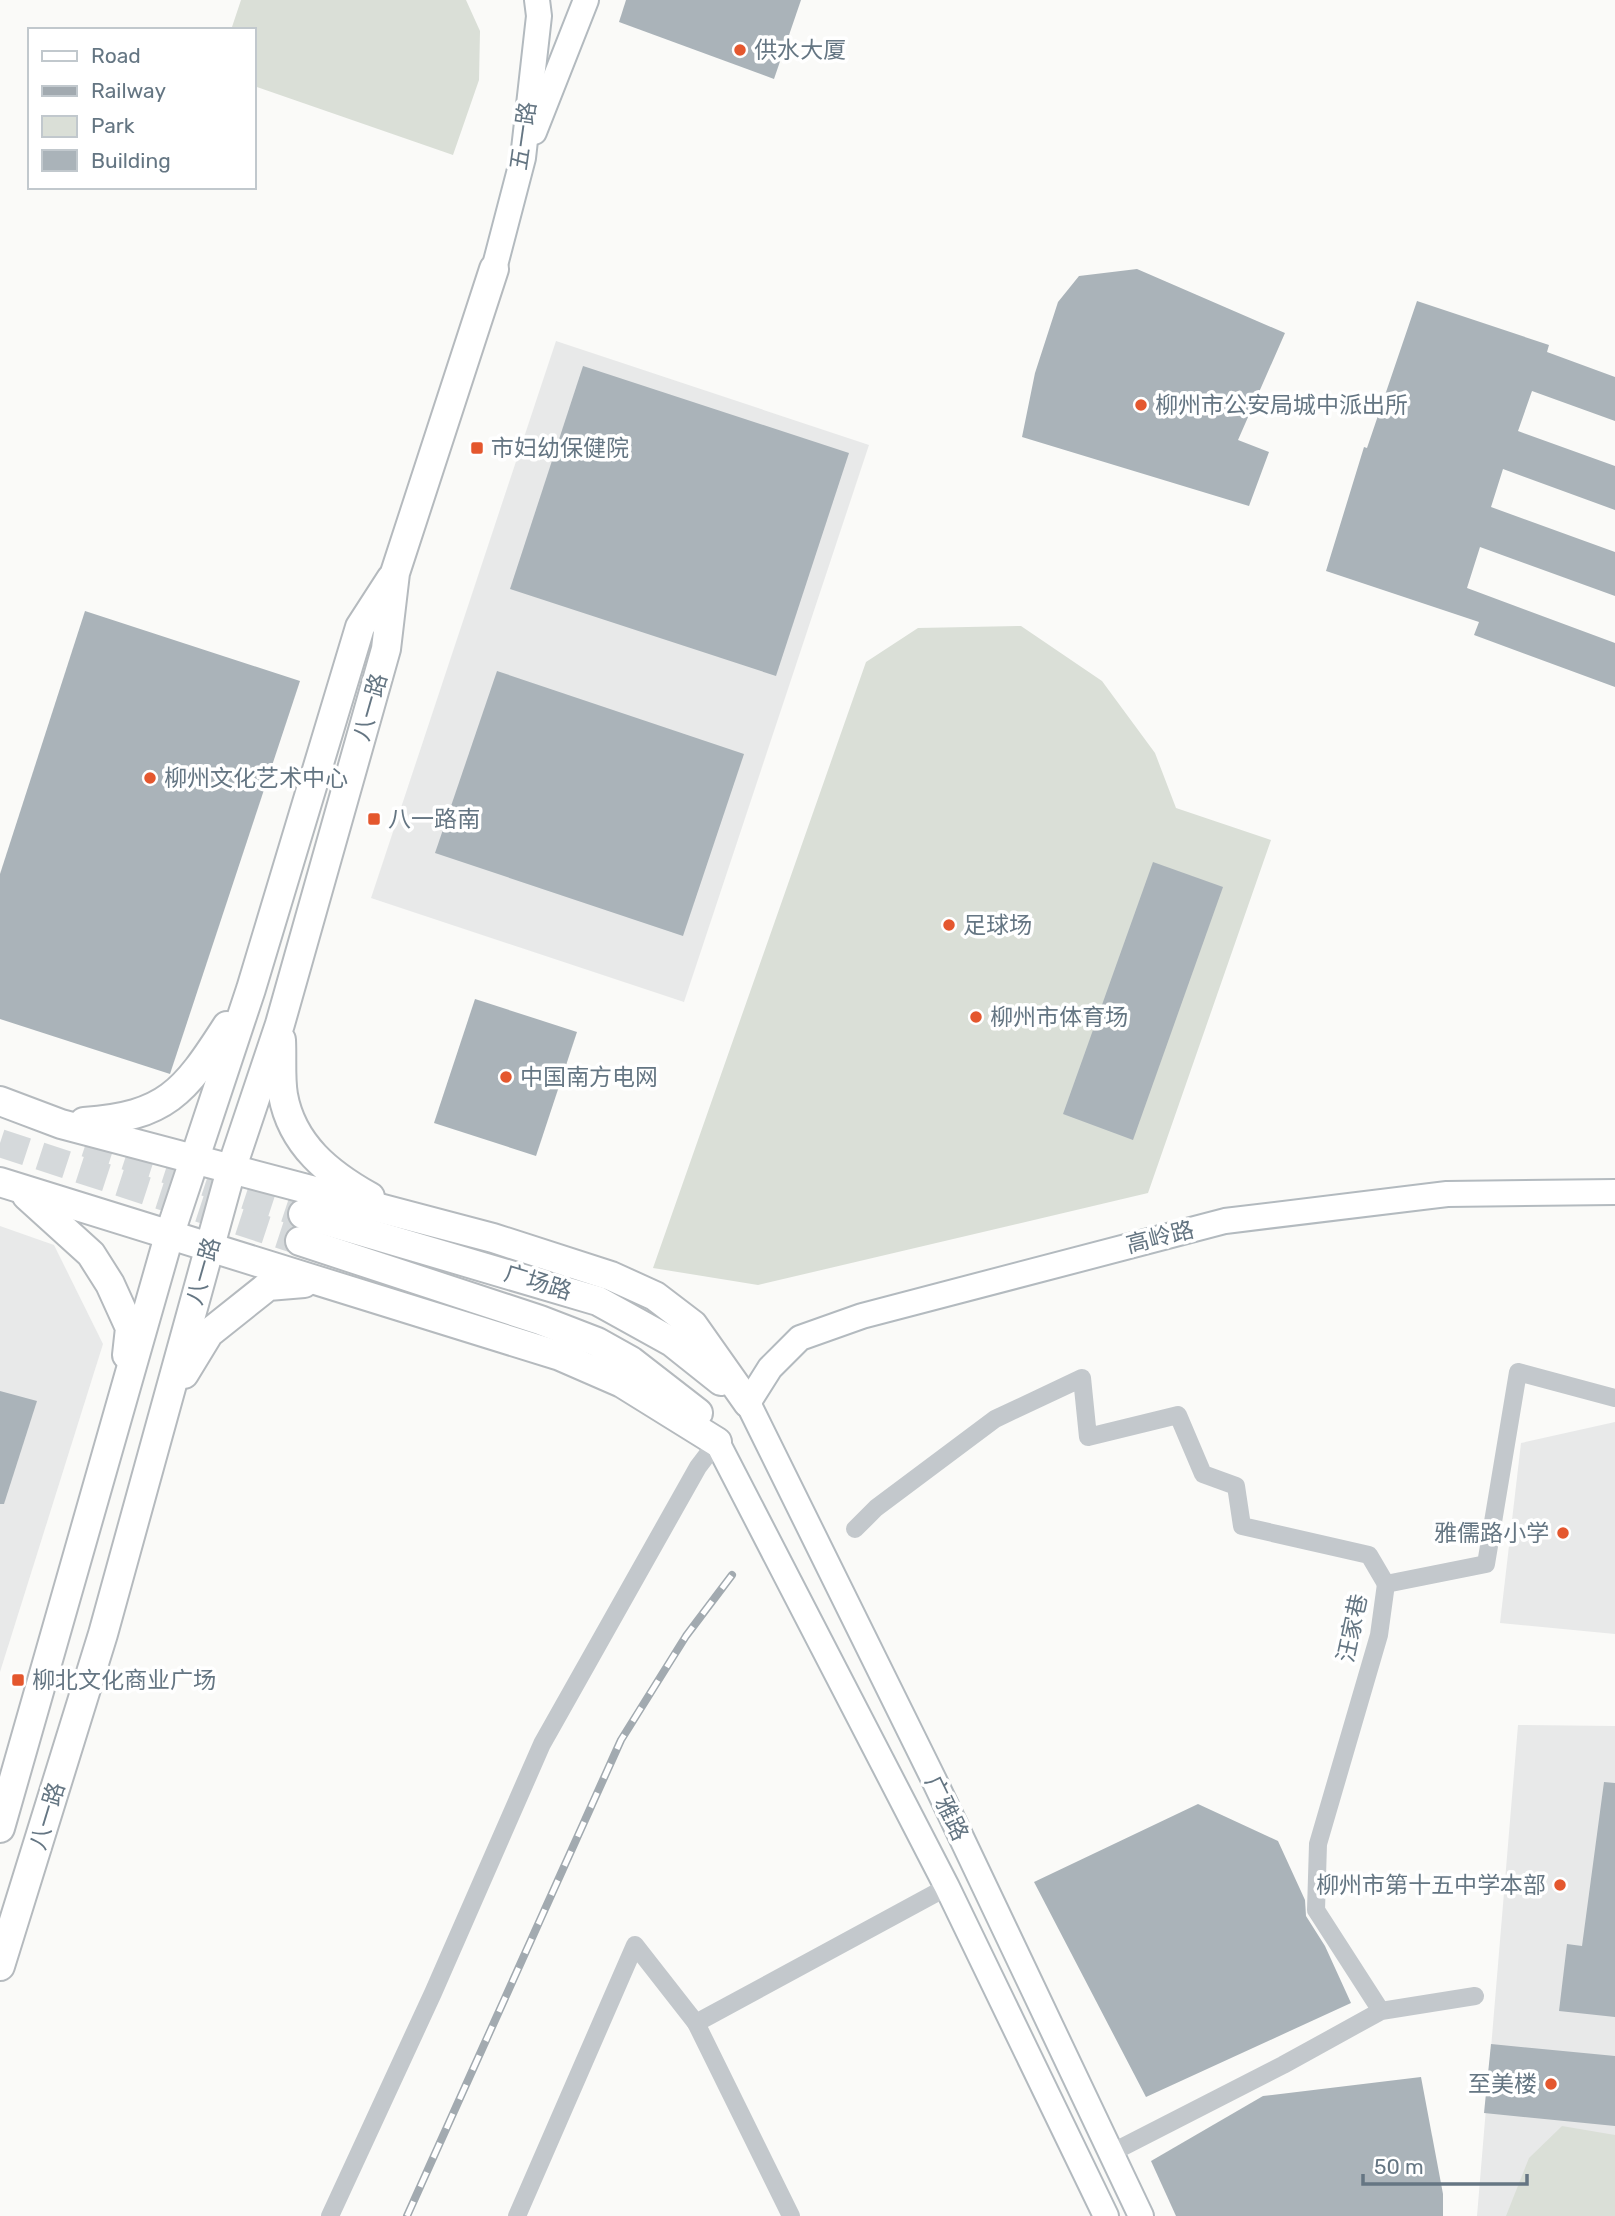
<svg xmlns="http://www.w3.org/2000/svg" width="1615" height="2216" font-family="Rubik,'Noto Sans SC',sans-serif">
<rect width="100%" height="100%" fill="#fafaf8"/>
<!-- built -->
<g fill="#e8e9e9">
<polygon points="556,341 869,445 684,1002 371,898"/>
<polygon points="0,1226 54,1245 103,1344 0,1672"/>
<polygon points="1615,1422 1615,1634 1500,1623 1521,1443"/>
<polygon points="1518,1725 1615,1726 1615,2216 1477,2216"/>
</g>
<!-- green -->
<g fill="#dadfd7">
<polygon points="241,0 466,0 480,31 479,80 453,155 254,86 254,30 231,30"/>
<polygon points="1021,626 1102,681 1155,753 1176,808 1271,840 1148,1193 758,1285 653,1268 866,662 918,628"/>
<polygon points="1562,2126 1615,2135 1615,2216 1506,2216 1529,2158"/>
</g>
<!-- building -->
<g fill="#aab3b9">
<polygon points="626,0 801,0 774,79 619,22"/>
<polygon points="1137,269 1285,333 1238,440 1269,452 1249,506 1022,437 1035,373 1058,302 1079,276"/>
<polygon points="1417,301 1549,345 1547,352 1615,377 1615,421 1532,391 1518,431 1615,466 1615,510 1503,469 1491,507 1615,552 1615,596 1480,547 1467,588 1615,643 1615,687 1474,635 1479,622 1326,571 1364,447 1367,448"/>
<polygon points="583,366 849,453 776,676 510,589"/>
<polygon points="85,611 300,681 170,1074 0,1019 0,874"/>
<polygon points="497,671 744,754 683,936 435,853"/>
<polygon points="1153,862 1223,887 1133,1140 1063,1114"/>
<polygon points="475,999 577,1032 536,1156 434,1123"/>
<polygon points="0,1391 37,1401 4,1504 0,1504"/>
<polygon points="1604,1782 1615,1783 1615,2017 1559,2011 1567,1944 1582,1946"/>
<polygon points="1198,1804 1278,1841 1305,1900 1306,1916 1325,1946 1351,2003 1146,2097 1034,1882"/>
<polygon points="1491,2044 1615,2056 1615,2126 1484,2113"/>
<polygon points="1421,2077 1443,2194 1443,2216 1176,2216 1151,2161 1263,2096"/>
</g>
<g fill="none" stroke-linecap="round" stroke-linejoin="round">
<!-- primary-tunnel -->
<g stroke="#d5d9db" stroke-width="28" stroke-dasharray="28 14" stroke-linecap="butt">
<polyline points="0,1143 300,1241"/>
<polyline points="86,1143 303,1214"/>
</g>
<defs>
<g id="secondary">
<polyline points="534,132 586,0"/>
<polyline points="494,269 523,158 539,16 537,0"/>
<polyline points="717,1442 947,1887 1106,2216"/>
<polyline points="1141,2216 934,1780 748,1403 770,1368 800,1338 862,1316 1225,1221 1447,1194 1615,1192"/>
</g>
<g id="primary">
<path d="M281 1040C282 1058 280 1077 283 1095 292 1145 329 1174 370 1197"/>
<polyline points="0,1101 61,1124 493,1238 611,1276 655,1296 693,1325 748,1403"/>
<path d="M84 1122C166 1116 184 1093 227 1026"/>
<polyline points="0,1182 560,1356 622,1383 717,1442"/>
<polyline points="27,1196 91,1254 110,1284 130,1328 127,1355"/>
<polyline points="303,1214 598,1301 672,1342 721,1381"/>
<polyline points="300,1241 540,1320 597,1342 631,1361 698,1413"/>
<polyline points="184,1374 209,1333 268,1286 304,1283"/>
<polyline points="0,1828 169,1236 251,989 360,627 391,579"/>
<polyline points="0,1966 103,1634 231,1170 280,1024 386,649 395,573 494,269"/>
</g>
</defs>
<!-- secondary casing -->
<use href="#secondary" stroke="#b3babf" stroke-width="28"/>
<!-- primary casing -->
<use href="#primary" stroke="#b5babe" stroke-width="32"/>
<!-- street -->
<g stroke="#c3c8cc" stroke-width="18">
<polyline points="855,1529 876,1508 995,1419 1082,1378 1088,1437 1178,1415 1203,1474 1236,1486 1242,1526 1369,1555 1386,1584"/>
<polyline points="1381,2011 1316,1910 1318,1844 1379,1635 1386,1584 1486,1564 1518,1372 1615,1398"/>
<polyline points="696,2023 791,2216"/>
<polyline points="1111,2153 1283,2065 1381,2011 1475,1996"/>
<polyline points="330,2216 433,1993 542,1744 698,1467 717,1442"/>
<polyline points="517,2216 635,1945 696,2023 947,1887"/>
</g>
<!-- secondary -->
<use href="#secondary" stroke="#fff" stroke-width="24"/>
<!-- primary -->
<use href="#primary" stroke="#fff" stroke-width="28"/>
<defs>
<polyline id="rail" points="407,2216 621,1740 686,1636 732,1575"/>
</defs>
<!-- rail casing -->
<use href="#rail" stroke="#a2aab0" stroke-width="8"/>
<!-- rail -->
<use href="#rail" stroke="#fff" stroke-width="5" stroke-dasharray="16" stroke-linecap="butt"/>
</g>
<!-- markers -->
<g fill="#e4572e" stroke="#fff" stroke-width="2.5">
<circle cx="740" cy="50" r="7"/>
<circle cx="1141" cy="405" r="7"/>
<rect x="470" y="441" width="14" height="14" rx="3.5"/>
<circle cx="150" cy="778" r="7"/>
<rect x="367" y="812" width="14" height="14" rx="3.5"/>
<circle cx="949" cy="925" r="7"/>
<circle cx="976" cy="1017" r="7"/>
<circle cx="506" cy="1077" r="7"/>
<circle cx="1563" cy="1533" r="7"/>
<rect x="11" y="1673" width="14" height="14" rx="3.5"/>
<circle cx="1560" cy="1885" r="7"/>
<circle cx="1551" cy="2084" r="7"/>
</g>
<g text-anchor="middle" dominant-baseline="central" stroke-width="7" stroke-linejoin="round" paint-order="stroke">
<!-- poi labels -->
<g font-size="23" fill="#657683" stroke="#fff" text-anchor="start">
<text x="754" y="50">供水大厦</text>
<text x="1155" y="405">柳州市公安局城中派出所</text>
<text x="491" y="448">市妇幼保健院</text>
<text x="164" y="778">柳州文化艺术中心</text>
<text x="388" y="819">八一路南</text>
<text x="963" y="925">足球场</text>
<text x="990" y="1017">柳州市体育场</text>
<text x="520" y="1077">中国南方电网</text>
<text x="1549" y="1533" text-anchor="end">雅儒路小学</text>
<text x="32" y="1680">柳北文化商业广场</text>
<text x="1546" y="1885" text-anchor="end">柳州市第十五中学本部</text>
<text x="1537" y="2084" text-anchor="end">至美楼</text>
</g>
<!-- street labels -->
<g font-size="23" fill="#657683" stroke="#fff">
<text transform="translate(523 136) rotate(-82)">五一路</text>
<text transform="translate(370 707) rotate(-74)">八一路</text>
<text transform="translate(1160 1237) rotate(-14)">高岭路</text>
<text transform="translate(203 1271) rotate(-74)">八一路</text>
<text transform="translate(538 1282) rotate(17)">广场路</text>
<text transform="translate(1352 1628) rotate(-78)">汪家巷</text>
<text transform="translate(947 1808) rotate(64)">广雅路</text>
<text transform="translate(47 1816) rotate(-73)">八一路</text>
</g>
</g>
<!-- legend -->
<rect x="28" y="28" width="228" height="161" fill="#ffffff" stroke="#c1c8cd" stroke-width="2"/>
<rect x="42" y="51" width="35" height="10" fill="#ffffff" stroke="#c1c8cd" stroke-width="2"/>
<text x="91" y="63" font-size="21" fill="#657683">Road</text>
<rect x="42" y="86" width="35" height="10" fill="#a2aab0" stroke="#c1c8cd" stroke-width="2"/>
<text x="91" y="98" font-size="21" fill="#657683">Railway</text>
<rect x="42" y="116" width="35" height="21" fill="#dadfd7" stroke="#c1c8cd" stroke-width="2"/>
<text x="91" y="133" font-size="21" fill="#657683">Park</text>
<rect x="42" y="150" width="35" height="21" fill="#aab3b9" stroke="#c1c8cd" stroke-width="2"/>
<text x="91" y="168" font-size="21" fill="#657683">Building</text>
<!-- scale -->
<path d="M1363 2174v10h164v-10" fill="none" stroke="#657683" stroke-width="3.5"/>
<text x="1374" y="2174" font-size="21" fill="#657683" stroke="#ffffff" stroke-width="5" paint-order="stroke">50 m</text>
</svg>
